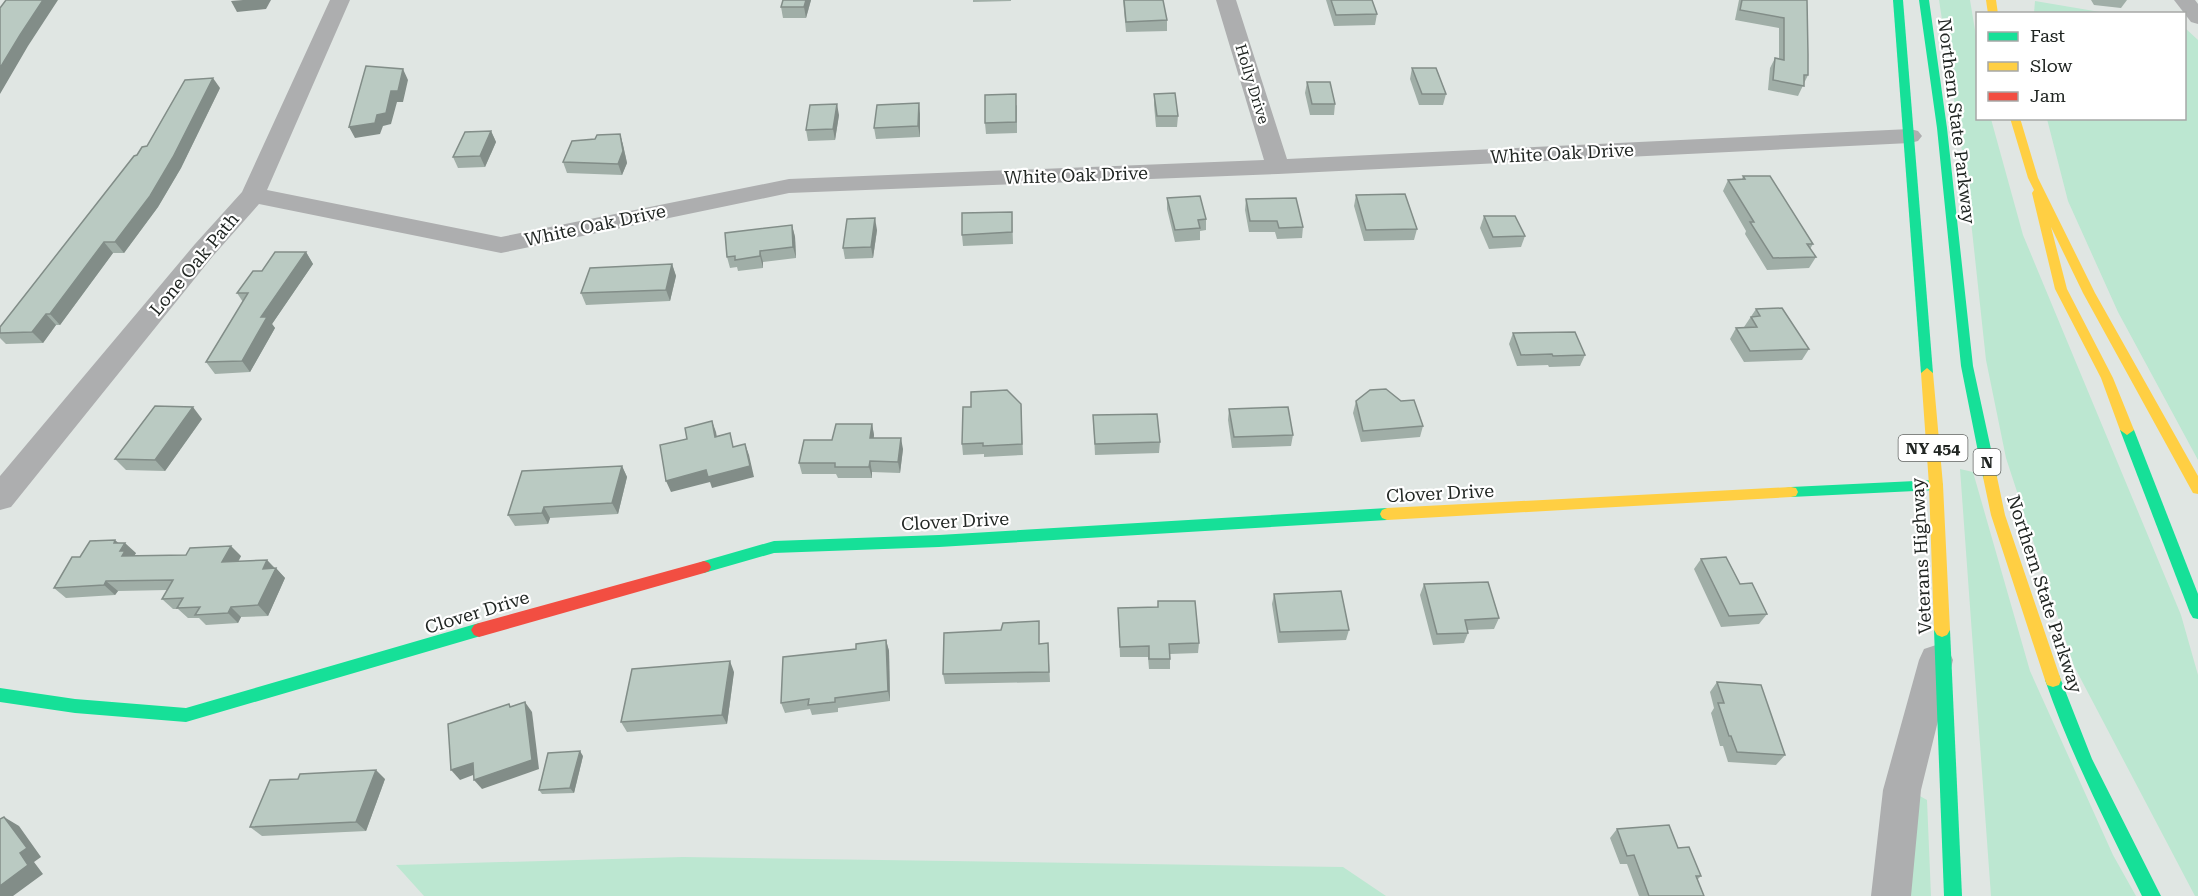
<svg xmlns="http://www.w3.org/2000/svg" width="2198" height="896" font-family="'Roboto Serif',serif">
<rect width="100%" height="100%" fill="#e0e6e3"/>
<!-- green -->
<g fill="#bce7d1">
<polygon points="1939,0 1970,0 1977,42 1978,118 1991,119 2023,235 2181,615 2198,675 2198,896 2195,896 2074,666 2006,458 1986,360 1967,184"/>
<polygon points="2035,1 2106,13 2034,13"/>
<polygon points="2185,28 2198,40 2198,460 2118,312 2068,201 2047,119 2184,118"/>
<polygon points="1960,469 1973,472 2030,671 2113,855 2136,896 1991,896"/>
<polygon points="1918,795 1927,800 1931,896 1903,896"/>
<polygon points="683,857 1343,867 1386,896 424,896 396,865"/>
</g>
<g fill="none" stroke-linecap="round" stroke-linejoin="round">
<!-- street -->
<g fill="#adaeaf" fill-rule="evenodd">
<polygon points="330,0 350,0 267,190 501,237 789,179 1264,160 1216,0 1236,0 1287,159 1910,129 1918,131 1922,136 1918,141 1910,143 1278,174 789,193 501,253 259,204 213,256 11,507 0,510 0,476 195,244 242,192"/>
<polygon points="2174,0 2195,0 2198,4 2198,24 2191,22"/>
<polygon points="1936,645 1948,649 1953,660 1921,790 1911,896 1871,896 1883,790 1919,660 1924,649"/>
</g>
<!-- fast -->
<g fill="#16e098" fill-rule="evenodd">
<polygon points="1893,0 1903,0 1933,373 1927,378 1921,373"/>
<polygon points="1919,0 1929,0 1947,128 1973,366 1997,477 1995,481 1985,481 1983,477 1961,366 1937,128"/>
<polygon points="2127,425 2134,430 2198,594 2198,619 2193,618 2190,613 2120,430"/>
<polygon points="1936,480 1941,481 1943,485 1941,489 1936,490 1791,497 1786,496 1784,492 1786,488 1791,487"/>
<polygon points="1387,508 1392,510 1394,514 1392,518 1387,520 939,547 774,553 704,573 699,571 697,567 699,563 704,561 774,541 939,535"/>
<polygon points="479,623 484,625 487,630 484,635 186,722 75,713 0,702 0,688 75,699 186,708"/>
<polygon points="1942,623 1947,625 1950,630 1962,896 1944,896 1934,630 1937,625"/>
<path d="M2053 673 2059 675 2092 759 2161 896H2142C2107 825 2071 755 2045 680L2047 675Z"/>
</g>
<!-- slow -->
<g fill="#ffcf43" fill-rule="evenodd">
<polygon points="1986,0 1996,0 1998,14 1988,14"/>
<polygon points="2010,118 2020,118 2038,178 2095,293 2198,476 2198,494 2193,493 2083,293 2051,227 2067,289 2113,378 2134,430 2127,435 2120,430 2101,378 2055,289 2032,193 2034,190 2028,178"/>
<polygon points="1927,368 1933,373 1943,485 1950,630 1947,635 1942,637 1937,635 1934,630 1929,485 1921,373"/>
<polygon points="1990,472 1995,473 1997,477 2005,515 2061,680 2059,685 2053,687 2047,685 2045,680 1991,515 1983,477 1985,473"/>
<polygon points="1791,487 1796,488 1798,492 1796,496 1791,497 1387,520 1382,518 1380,514 1382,510 1387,508"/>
</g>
<!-- jam -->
<polygon fill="#f24e42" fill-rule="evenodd" points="704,561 709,563 711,567 709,571 704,573 479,637 474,635 471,630 474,625 479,623"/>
</g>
<!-- wall -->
<g fill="#a0aea7">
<polygon points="811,0 806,18 783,18 781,7"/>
<polygon points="973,0 1011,0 1011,1 973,2"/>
<polygon points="1123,0 1163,0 1167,20 1167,31 1126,32"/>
<polygon points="1326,0 1372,0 1377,14 1375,25 1334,26"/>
<polygon points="1739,0 1807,0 1808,75 1798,96 1768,90 1770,68 1775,58 1779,59 1779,28 1735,20"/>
<polygon points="2091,0 2127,0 2121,8 2094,5"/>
<polygon points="1412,68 1446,94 1443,105 1419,105 1410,79"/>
<polygon points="1307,82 1335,104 1334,115 1310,115 1305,93"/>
<polygon points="220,88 181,168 158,207 124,253 113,253 60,325 56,325 43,343 6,344 0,338 0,327 137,155"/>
<polygon points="1154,94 1178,116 1177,127 1156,127 1154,105"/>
<polygon points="1017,105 1017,133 986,134 985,123"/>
<polygon points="920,114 920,137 876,139 874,128"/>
<polygon points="839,115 835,140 808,141 806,130"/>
<polygon points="491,131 496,142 485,167 458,168 453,157"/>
<polygon points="620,134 623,145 627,163 622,175 567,173 563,162 595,139"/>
<polygon points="1743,176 1813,244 1810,249 1816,257 1809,268 1767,270 1745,234 1746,231 1723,191 1728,180 1742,179"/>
<polygon points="1356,195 1417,229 1414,240 1364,241 1354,206"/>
<polygon points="1167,198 1206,219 1206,230 1200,231 1200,240 1175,242 1167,209"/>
<polygon points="1246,199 1303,227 1302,238 1277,239 1275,232 1249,232 1245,210"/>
<polygon points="1012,212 1013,244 963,246 962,235"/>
<polygon points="1484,216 1525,236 1521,247 1489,249 1480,228"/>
<polygon points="792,225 795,237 796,258 763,262 763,268 738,271 737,267 730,268 727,257"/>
<polygon points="877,230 873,258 845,259 843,248"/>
<polygon points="306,252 313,264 272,324 275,328 250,372 215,374 206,362 243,302 237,293 262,271"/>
<polygon points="672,264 676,276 670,301 586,305 581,293"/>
<polygon points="1756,309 1809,349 1802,360 1744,362 1730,339 1736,328 1744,327"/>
<polygon points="1513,333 1585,355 1580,366 1549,367 1548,365 1517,366 1509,344"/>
<polygon points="1356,401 1423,426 1420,437 1361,442 1353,413"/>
<polygon points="1021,404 1023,455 984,457 984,454 963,455 962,444"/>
<polygon points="1229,409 1293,435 1291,446 1232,448 1228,420"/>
<polygon points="1093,415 1160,442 1159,453 1095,455"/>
<polygon points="202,419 165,471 126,470 115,459"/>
<polygon points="872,424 874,435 874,438 903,449 900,473 872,472 872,478 838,478 836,474 802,474 799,463 832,440"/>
<polygon points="622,466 627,477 618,514 550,518 548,524 515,526 508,515"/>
<polygon points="136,553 134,556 241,556 238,562 267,560 285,578 268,616 241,617 238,623 206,625 199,618 188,618 178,609 173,609 162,599 167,590 118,591 115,595 66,598 54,588 80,557"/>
<polygon points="1701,559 1740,584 1767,614 1759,624 1721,627 1694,569"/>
<polygon points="1424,584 1499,618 1494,629 1467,630 1468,633 1464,643 1433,645 1420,595"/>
<polygon points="1274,594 1349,630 1346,640 1278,643 1272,604"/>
<polygon points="1158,601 1199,643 1198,653 1170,654 1170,669 1149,669 1148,657 1120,657 1118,608 1158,607"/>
<polygon points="886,640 889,651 890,701 838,708 838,712 812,715 810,709 785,713 781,703 856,649"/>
<polygon points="1048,643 1050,682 945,684 943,674 1040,644"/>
<polygon points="734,672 727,724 627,732 621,722"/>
<polygon points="1717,682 1785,755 1776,765 1728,762 1723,746 1720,746 1711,713 1714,708 1710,692"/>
<polygon points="583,756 574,793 542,794 539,790"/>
<polygon points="298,779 385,779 366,831 262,836 250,827"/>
<polygon points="1617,829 1678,848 1701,876 1697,880 1704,896 1639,896 1627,864 1620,864 1610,838"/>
</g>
<!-- shaded-wall -->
<g fill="#828d88">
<polygon points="43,0 58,0 28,46 0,94 0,68 20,35"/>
<polygon points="243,0 271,0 266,9 237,12 231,1"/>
<polygon points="806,0 811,0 806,18 804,7"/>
<polygon points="403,69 408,80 403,102 397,102 391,124 383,126 380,134 355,138 349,127 377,115 391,91"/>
<polygon points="213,78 220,88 181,168 158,207 124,253 115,242"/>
<polygon points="919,103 920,114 920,137 918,126"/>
<polygon points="837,104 839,115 835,140 833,129"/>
<polygon points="491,131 496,142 485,167 480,156"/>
<polygon points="620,134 623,145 627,163 622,175 618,164"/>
<polygon points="875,218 877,230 873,258 871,247"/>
<polygon points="792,225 795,237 796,258 793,247"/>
<polygon points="104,242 113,253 60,325 50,314"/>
<polygon points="760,251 763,262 763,268 760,256"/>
<polygon points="306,252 313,264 272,324 275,328 250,372 242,361 261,317"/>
<polygon points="672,264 676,276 670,301 666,290"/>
<polygon points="46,314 56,325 43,343 32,332"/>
<polygon points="193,407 202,419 165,471 155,460"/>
<polygon points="712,421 716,432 719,448 715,437"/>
<polygon points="872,424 874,435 872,449 870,438"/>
<polygon points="901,438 903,449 900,473 898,462"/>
<polygon points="745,444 749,455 754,477 712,488 710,482 671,492 666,481"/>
<polygon points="870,461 872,472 872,478 869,467"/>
<polygon points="622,466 627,477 618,514 612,503"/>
<polygon points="544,507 550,518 548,524 542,513"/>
<polygon points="115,540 123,547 125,543 136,553 133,558 122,556 114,543"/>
<polygon points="231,546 241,556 232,573 222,562"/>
<polygon points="267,560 276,570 276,568 285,578 268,616 258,605 263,569"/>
<polygon points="106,581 118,591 115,595 104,585"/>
<polygon points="231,607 241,617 238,623 228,613"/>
<polygon points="886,640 889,651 890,701 888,691"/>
<polygon points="730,661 734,672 727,724 722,715"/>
<polygon points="525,702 532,712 539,769 482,789 474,780"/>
<polygon points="580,751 583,756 574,793 570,788"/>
<polygon points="473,763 481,772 460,780 451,770"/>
<polygon points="376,770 385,779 366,831 356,822"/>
<polygon points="4,817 19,826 41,857 34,862 43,874 13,896 0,896 0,886 20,853"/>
</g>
<!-- building -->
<g fill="#bacac2" stroke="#828d88" stroke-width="1.5">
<polygon points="6,0 43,0 20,35 0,68 0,8"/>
<polygon points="783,0 806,0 804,7 781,7"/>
<polygon points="1124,0 1163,0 1167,20 1126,22"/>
<polygon points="1331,0 1372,0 1377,14 1336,15"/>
<polygon points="1742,0 1807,0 1808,54 1808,75 1804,75 1804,86 1773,80 1775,58 1784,60 1784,18 1740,10"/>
<polygon points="366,66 403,69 398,91 391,91 386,113 377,115 375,123 349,127"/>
<polygon points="1412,68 1436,68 1446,94 1422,94"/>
<polygon points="213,78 173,157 150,196 115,242 104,242 50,314 46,314 32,332 0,333 0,327 134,156 137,155 142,147 147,146 185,80"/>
<polygon points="1307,82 1330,82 1335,104 1312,104"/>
<polygon points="1175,93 1178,116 1157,116 1154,94"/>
<polygon points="1016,94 1016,122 985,123 985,95"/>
<polygon points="919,103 918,126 874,128 877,105"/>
<polygon points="837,104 833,129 806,130 810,105"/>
<polygon points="491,131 480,156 453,157 465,132"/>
<polygon points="620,134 623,151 618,164 563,162 572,141 595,139 597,135"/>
<polygon points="1743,176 1770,176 1813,244 1807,244 1816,257 1773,258 1750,222 1754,222 1728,180 1745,179"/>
<polygon points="1405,194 1417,229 1366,230 1356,195"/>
<polygon points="1200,196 1206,219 1198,220 1200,228 1175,230 1167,198"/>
<polygon points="1296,198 1303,227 1279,228 1277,221 1250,221 1246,199"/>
<polygon points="1012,212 1012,232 962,235 962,213"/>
<polygon points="1484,216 1515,216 1525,236 1493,237"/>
<polygon points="875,218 871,247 843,248 847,219"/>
<polygon points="792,225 793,247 760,251 760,256 735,260 735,256 727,257 725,233"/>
<polygon points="275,252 306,252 261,317 267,317 242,361 206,362 248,293 237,293 253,271 262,271"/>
<polygon points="672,264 666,290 581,293 590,268"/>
<polygon points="1782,308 1809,349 1750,351 1736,328 1757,327 1751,317 1760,316 1756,309"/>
<polygon points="1575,332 1585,355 1553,356 1552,354 1521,355 1513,333"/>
<polygon points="1386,389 1401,401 1414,400 1423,426 1363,431 1356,401 1370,390"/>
<polygon points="1007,390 1021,404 1022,444 983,446 983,443 962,444 963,407 971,407 971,392"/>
<polygon points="155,406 193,407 155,460 115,459"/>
<polygon points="1288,407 1293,435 1234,437 1229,409"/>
<polygon points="1157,414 1160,442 1095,444 1093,415"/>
<polygon points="712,421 715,437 730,433 733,447 745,444 750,466 708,477 706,470 666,481 660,445 687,439 685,428"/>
<polygon points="836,424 872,424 870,438 901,438 898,462 870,461 869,467 835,467 835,463 799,463 804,440 832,440"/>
<polygon points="622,466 612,503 544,507 542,513 508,515 522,471"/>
<polygon points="115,540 114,543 125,543 120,551 125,551 122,556 186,555 190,548 231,546 222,562 267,560 263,569 276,568 258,605 231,607 228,613 195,615 200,607 177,608 183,598 162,599 173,580 106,581 104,585 54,588 72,557 80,557 90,541"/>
<polygon points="1726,557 1740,584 1752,583 1767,614 1729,616 1701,559"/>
<polygon points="1488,582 1499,618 1465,620 1468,633 1437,634 1424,584"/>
<polygon points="1341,591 1349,630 1280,632 1274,594"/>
<polygon points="1158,601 1195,601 1199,643 1169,644 1170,659 1149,659 1149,646 1120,647 1118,608 1158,607"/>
<polygon points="1039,621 1039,644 1048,643 1049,672 943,674 944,633 1001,630 1003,623"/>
<polygon points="886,640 888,691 835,698 835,702 808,705 809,699 781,703 783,657 856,649 856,644"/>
<polygon points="730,661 722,715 621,722 632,669"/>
<polygon points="1717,682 1761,685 1785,755 1737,752 1731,736 1729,736 1718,703 1724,703"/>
<polygon points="525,702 532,760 474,780 473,763 451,770 448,724 509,704 510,707"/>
<polygon points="580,751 570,788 539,790 548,753"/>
<polygon points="376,770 356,822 250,827 270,780 298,779 300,774"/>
<polygon points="4,817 27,848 20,853 28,865 0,886 0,819"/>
<polygon points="1669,825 1678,848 1689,847 1701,876 1696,876 1704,896 1649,896 1634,855 1627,856 1617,829"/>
</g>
<g text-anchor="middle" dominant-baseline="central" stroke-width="4.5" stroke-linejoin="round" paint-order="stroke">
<!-- far-street labels -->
<g font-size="15" fill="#212623" stroke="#fff">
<text transform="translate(1252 84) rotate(73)">Holly Drive</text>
</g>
<!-- shield labels -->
<g fill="#fff" stroke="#646765" stroke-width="1.5">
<rect x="1898.5" y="435" width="69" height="26" rx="4.5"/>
<rect x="1973.5" y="449" width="27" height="26" rx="4.5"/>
</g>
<g font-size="16" font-weight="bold" fill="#212623">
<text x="1933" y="448">NY 454</text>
<text x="1987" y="462">N</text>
</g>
<!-- street labels -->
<g font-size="18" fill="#212623" stroke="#fff">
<text transform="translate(1957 121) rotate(83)">Northern State Parkway</text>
<text transform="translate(1562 153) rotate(-3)">White Oak Drive</text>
<text transform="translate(1076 175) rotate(-2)">White Oak Drive</text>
<text transform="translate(595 225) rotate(-12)">White Oak Drive</text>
<text transform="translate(194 264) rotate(-50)">Lone Oak Path</text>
<text transform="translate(1440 493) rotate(-3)">Clover Drive</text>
<text transform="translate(955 521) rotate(-3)">Clover Drive</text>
<text transform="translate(1921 556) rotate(-93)">Veterans Highway</text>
<text transform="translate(2045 594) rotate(72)">Northern State Parkway</text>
<text transform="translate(477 612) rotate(-17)">Clover Drive</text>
</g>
</g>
<!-- legend -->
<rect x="1976" y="12" width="210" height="108" fill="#ffffff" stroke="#a6a8a7" stroke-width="1.5"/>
<rect x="1988" y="32" width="30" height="9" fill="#16e098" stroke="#a6a8a7" stroke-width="1.5"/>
<text x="2030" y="42" font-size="18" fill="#212623">Fast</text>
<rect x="1988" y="62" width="30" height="9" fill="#ffcf43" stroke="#a6a8a7" stroke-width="1.5"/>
<text x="2030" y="72" font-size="18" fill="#212623">Slow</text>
<rect x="1988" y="92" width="30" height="9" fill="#f24e42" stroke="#a6a8a7" stroke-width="1.5"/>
<text x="2030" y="102" font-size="18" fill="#212623">Jam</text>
</svg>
